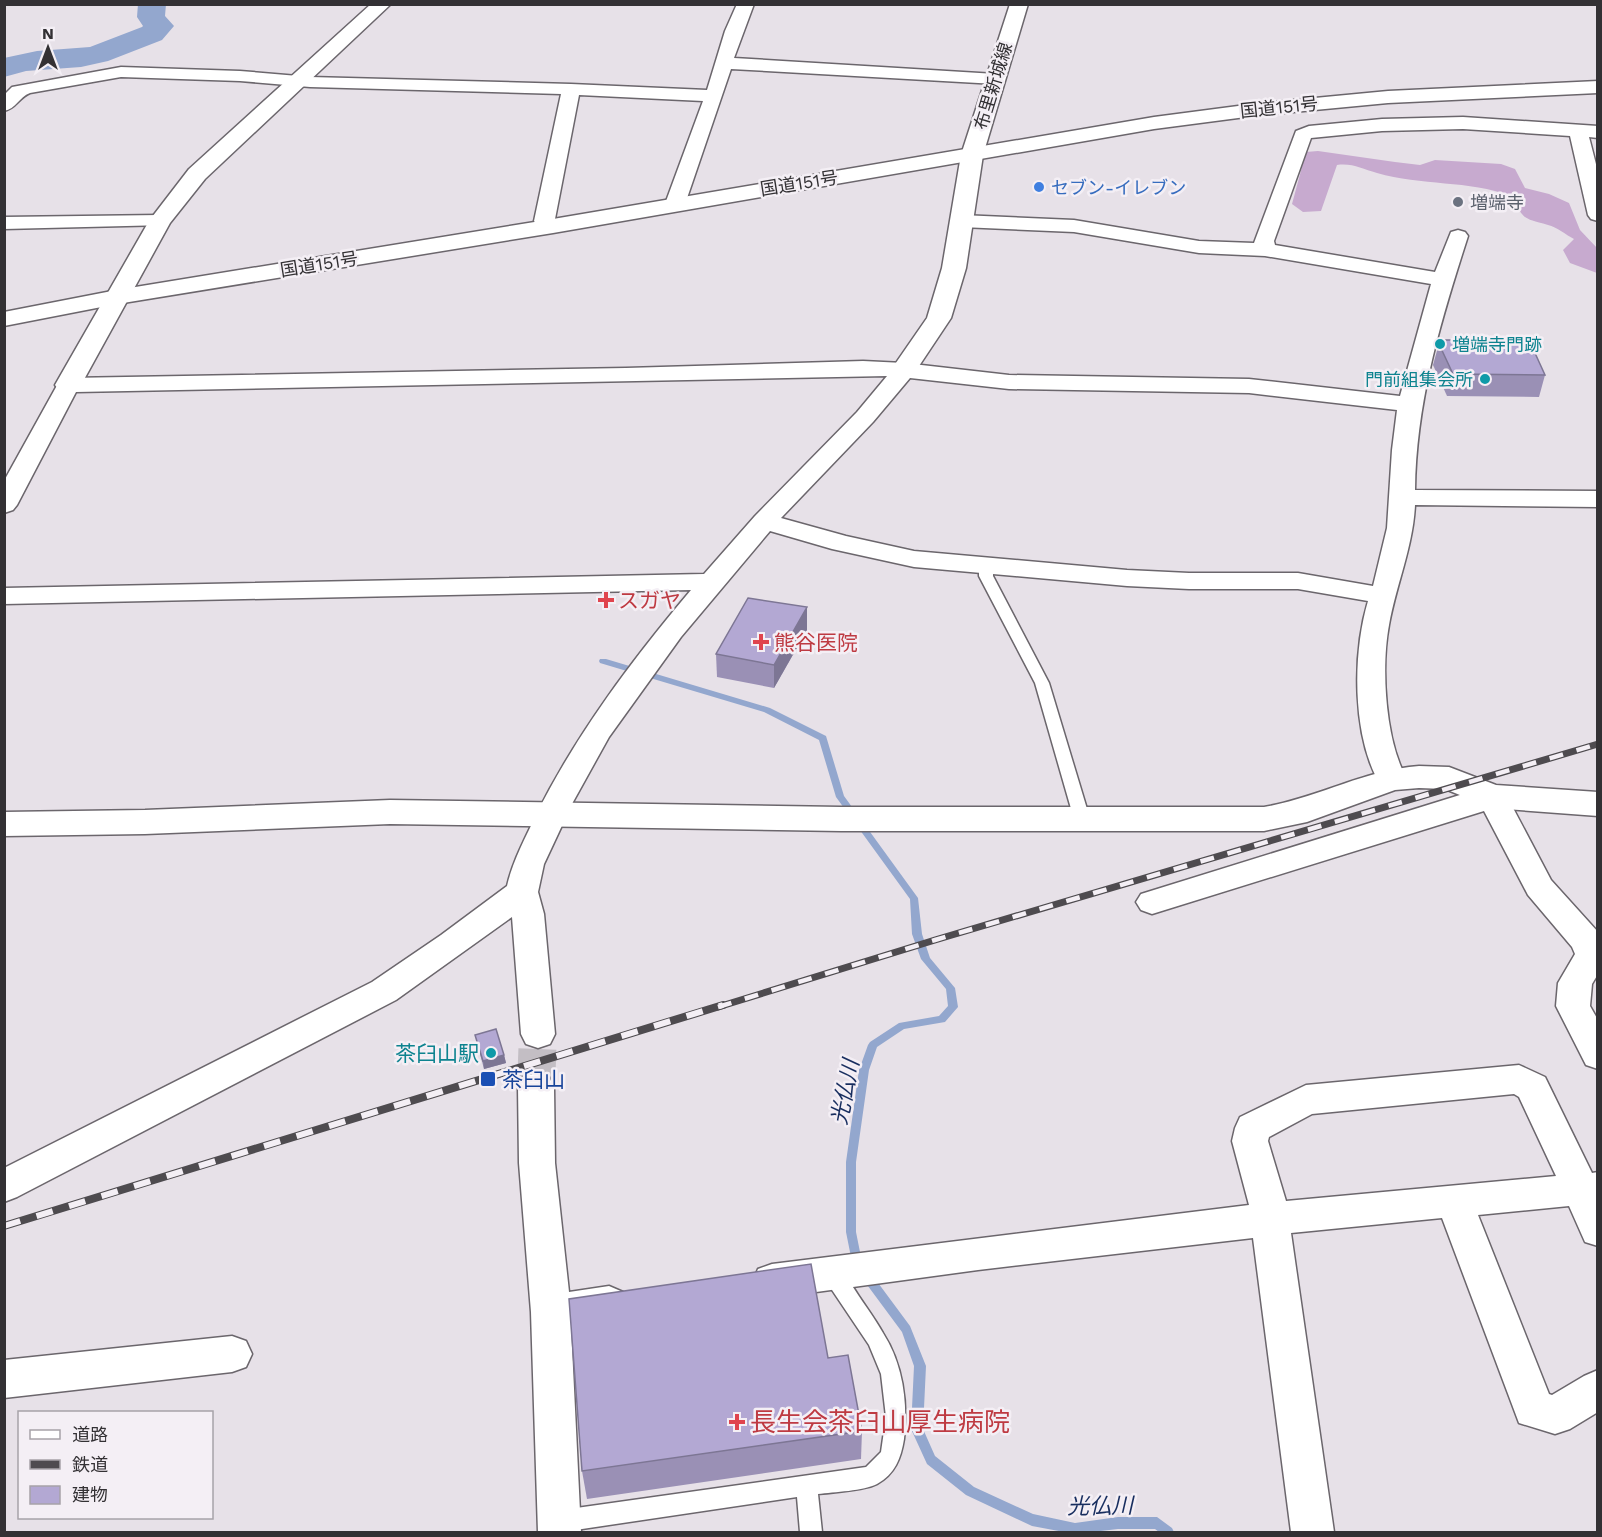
<svg xmlns="http://www.w3.org/2000/svg" width="1602" height="1537" font-family="'Work Sans','Noto Sans JP',sans-serif">
<rect width="100%" height="100%" fill="#e7e1e8"/>
<!-- forest -->
<path fill="#c7aacf" d="M1318 151 1395 162 1420 165 1435 160 1501 164 1515 169 1525 188 1549 194 1569 203 1580 230 1597 248V273L1570 263 1563 250 1574 239C1566 235 1557 227 1548 225 1523 218 1525 221 1511 196 1469 180 1421 186 1377 173 1362 169 1353 163 1337 165L1321 211 1303 212 1292 204 1306 152Z"/>
<g fill="none" stroke-linecap="round" stroke-linejoin="round">
<!-- stream -->
<g fill="#93a7ce" fill-rule="evenodd">
<polygon points="600,659 606,659 770,708 826,736 844,796 918,898 922,934 930,958 955,988 958,1007 945,1022 904,1029 877,1047 869,1070 856,1162 856,1232 862,1262 861,1265 857,1267 853,1265 852,1262 846,1232 846,1162 859,1070 868,1045 870,1042 899,1023 939,1016 948,1006 946,989 921,959 912,934 910,899 836,797 819,740 764,712 600,663 599,661"/>
<polygon points="866,1270 870,1272 910,1326 926,1366 923,1429 935,1456 974,1487 1033,1514 1075,1523 1118,1517 1157,1517 1172,1528 1174,1532 1159,1532 1155,1529 1118,1529 1092,1532 1064,1532 1032,1526 966,1495 927,1464 911,1429 914,1366 902,1332 862,1278 861,1275 862,1272"/>
</g>
<!-- river -->
<polygon fill="#93a7ce" fill-rule="evenodd" points="138,4 166,4 165,16 174,26 162,40 108,61 81,67 26,71 4,77 4,58 37,51 90,47 142,27 143,26 137,17"/>
<!-- street-tunnel -->
<polyline stroke="#c3bec4" stroke-width="38" stroke-dasharray="38 20" stroke-linecap="butt" points="536,1087 538,1034"/>
<defs>
<g id="lane">
<polygon points="986,563 993,567 993,576 1049,683 1090,819 1087,823 1077,823 1074,819 1035,683 979,576 979,567"/>
<path d="M835 1264 842 1267C853 1291 870 1310 883 1333 903 1364 908 1403 904 1439 901 1458 895 1474 877 1484 864 1491 834 1492 818 1494L822 1532H800L797 1497 562 1532 554 1528 551 1521 554 1514 562 1510 866 1467 881 1452 886 1417 881 1374 869 1345 828 1284 825 1273 828 1267Z"/>
</g>
<g id="street">
<path d="M737 4H754L734 58 996 74 1002 75 1005 79 1002 83 996 84 731 69 685 204 682 208H668L665 204 703 101 579 95 555 219 563 226 560 230C550 233 540 230 534 221L561 94 310 87 240 81 121 77 30 93C19 97 16 109 4 111V95L12 87 121 67 240 71 310 77 571 84 707 90 725 31Z"/>
<path d="M1463 117 1598 126V138L1589 137 1598 172V221L1591 219 1588 215 1570 136 1463 129 1382 131 1311 138 1274 241 1275 245 1435 272 1451 232 1458 230 1465 232 1468 236C1441 320 1416 401 1415 490L1598 491V507L1415 505C1413 547 1396 585 1389 625 1381 668 1385 741 1407 779L1403 786 1392 789 1381 786C1352 738 1352 655 1368 601L1298 589H1189L1127 586 914 567 832 549 770 531 681 637 609 737 573 802 544 864 538 892 544 914 555 1034 550 1044 538 1048 526 1044 521 1034 512 917 396 1000 17 1197 4 1202V1168L372 982 441 935 507 886C513 860 525 839 536 815 577 733 632 660 691 590L4 604V588L704 574 755 516 857 412 887 376 76 392 17 505 13 510 4 513V481L60 380 68 378 626 368 863 361 904 363 1009 375 1249 379 1400 396 1431 284 1265 256 1199 253 1074 232 961 227 954 225 951 221 954 217 961 215 1074 220 1199 241 1254 243 1296 131 1309 126 1382 119ZM910 378 1009 389 1249 393 1397 410 1392 450 1387 528 1373 586 1298 573H1189L1127 570 914 551 846 536 781 518 873 422Z"/>
<polygon points="160,215 167,217 170,221 167,225 4,229 4,217"/>
<polygon points="1492,785 1503,789 1551,880 1598,932 1598,974 1592,984 1590,1006 1598,1020 1598,1069 1586,1065 1556,1006 1558,983 1575,954 1572,947 1528,895 1484,811 1152,914 1141,910 1136,902 1141,894"/>
<path d="M1519 1065 1545 1077 1592 1173 1598 1172V1246L1585 1242 1569 1206 1478 1215 1549 1394 1552 1395 1584 1376 1598 1370V1412L1570 1429 1555 1434 1519 1423 1442 1218 1291 1233 1334 1532H1291L1253 1238 978 1270 772 1298 758 1293 753 1281 758 1269 772 1264 1249 1205 1232 1141 1235 1128 1240 1117 1306 1085ZM1514 1094 1519 1097 1556 1176 1286 1201 1268 1141 1269 1137 1312 1114Z"/>
<polygon points="536,1073 549,1077 554,1087 555,1163 569,1292 609,1286 623,1292 629,1304 623,1316 609,1322 571,1327 581,1532 538,1532 531,1312 519,1163 518,1087 523,1077"/>
<polygon points="232,1336 246,1341 252,1354 246,1367 232,1372 4,1398 4,1360"/>
</g>
<g id="secondary">
<polygon points="371,4 391,4 205,179 170,223 81,385 77,390 68,393 59,390 55,385 149,221 189,169"/>
<polygon points="1010,4 1028,4 983,155 966,268 951,318 913,375 904,378 895,375 891,370 927,318 942,268 961,155"/>
<path d="M1419 766 1449 767 1496 785 1598 792V816L1492 808 1445 789 1419 788 1395 790 1307 822 1264 831H841L390 824 145 834 4 836V812L145 810 390 800 841 807H1264C1318 798 1364 770 1419 766Z"/>
</g>
<polygon id="highway" points="1598,81 1598,93 1388,103 1261,115 1154,129 553,233 117,304 4,326 4,312 117,290 553,219 1154,117 1261,103 1388,91"/>
</defs>
<!-- lane casing -->
<use href="#lane" stroke="#6b666c" stroke-width="3"/>
<!-- street casing -->
<use href="#street" stroke="#6b666c" stroke-width="3"/>
<!-- secondary casing -->
<use href="#secondary" stroke="#6b666c" stroke-width="3"/>
<!-- highway casing -->
<use href="#highway" stroke="#6b666c" stroke-width="3"/>
<!-- lane -->
<use href="#lane" fill="#fff" fill-rule="evenodd"/>
<!-- street -->
<use href="#street" fill="#fff" fill-rule="evenodd"/>
<!-- secondary -->
<use href="#secondary" fill="#fff" fill-rule="evenodd"/>
<!-- highway -->
<use href="#highway" fill="#fff" fill-rule="evenodd"/>
<defs>
<polyline id="rail-far1" points="718,1007 935,940 1598,744"/>
<polyline id="rail" points="4,1226 723,1005"/>
</defs>
<!-- rail-far1 casing -->
<use href="#rail-far1" stroke="#4e4b4f" stroke-width="7"/>
<!-- rail casing -->
<use href="#rail" stroke="#4e4b4f" stroke-width="8"/>
<!-- rail-far1 -->
<use href="#rail-far1" stroke="#f4eff5" stroke-width="4.5" stroke-dasharray="14" stroke-linecap="butt"/>
<!-- rail -->
<use href="#rail" stroke="#f4eff5" stroke-width="6" stroke-dasharray="17" stroke-linecap="butt"/>
</g>
<!-- wall -->
<g fill="#9a90b5">
<polygon points="1440,340 1545,375 1539,397 1447,396 1433,365"/>
<polygon points="807,607 807,630 774,688 717,677 716,654"/>
<polygon points="475,1035 504,1055 506,1063 484,1069"/>
<polygon points="828,1358 862,1431 861,1459 587,1499 582,1471"/>
</g>
<!-- shaded-wall -->
<g fill="#7d7694">
<polygon points="807,607 807,630 774,688 774,665"/>
<polygon points="504,1055 506,1063 484,1069 483,1061"/>
</g>
<!-- building -->
<g fill="#b3a8d3" stroke="#7d7694" stroke-width="1.5">
<polygon points="1440,340 1529,340 1545,375 1453,374 1439,344"/>
<polygon points="748,598 807,607 774,665 716,654"/>
<polygon points="496,1029 504,1055 483,1061 475,1035"/>
<polygon points="811,1264 828,1358 848,1355 862,1431 582,1471 569,1299"/>
</g>
<!-- markers -->
<circle fill="#3f7fe0" stroke="#f4eff5" stroke-width="2" cx="1039" cy="187" r="6"/>
<circle fill="#6b7280" stroke="#f4eff5" stroke-width="2" cx="1458" cy="202" r="6"/>
<g fill="#0f9aa8" stroke="#f4eff5" stroke-width="2">
<circle cx="1440" cy="344" r="6"/>
<circle cx="1485" cy="379" r="6"/>
<circle cx="491" cy="1053" r="6"/>
</g>
<g fill="#e0444e" stroke="#f4eff5" stroke-width="2">
<path d="M603 591h6v6h6v6h-6v6h-6v-6h-6v-6h6z"/>
<path d="M758 633h6v6h6v6h-6v6h-6v-6h-6v-6h6z"/>
<path d="M734 1413h6v6h6v6h-6v6h-6v-6h-6v-6h6z"/>
</g>
<rect fill="#1a4fb4" stroke="#f4eff5" stroke-width="2" x="480" y="1071" width="16" height="16" rx="3"/>
<g text-anchor="middle" dominant-baseline="central" stroke-width="5" stroke-linejoin="round" paint-order="stroke">
<!-- far-street labels -->
<g font-size="18" fill="#333134" stroke="#f4eff5">
<text transform="translate(993 86) rotate(-73)">布里新城線</text>
<text transform="translate(1279 107) rotate(-6)">国道151号</text>
<text transform="translate(799 183) rotate(-9)">国道151号</text>
<text transform="translate(319 264) rotate(-9)">国道151号</text>
</g>
<!-- far-shop labels -->
<g font-size="18" fill="#366cbe" stroke="#f4eff5" text-anchor="start">
<text x="1051" y="187">セブン-イレブン</text>
</g>
<!-- far-worship labels -->
<g font-size="18" fill="#5b616d" stroke="#f4eff5" text-anchor="start">
<text x="1470" y="202">増端寺</text>
</g>
<!-- far-culture labels -->
<g font-size="18" fill="#0d838f" stroke="#f4eff5" text-anchor="start">
<text x="1452" y="344">増端寺門跡</text>
<text x="1473" y="379" text-anchor="end">門前組集会所</text>
</g>
<!-- health labels -->
<g font-size="21" fill="#be3a42" stroke="#f4eff5" text-anchor="start">
<text x="618" y="600">スガヤ</text>
<text x="774" y="642">熊谷医院</text>
</g>
<!-- culture labels -->
<g font-size="21" fill="#0d838f" stroke="#f4eff5" text-anchor="end">
<text x="479" y="1053">茶臼山駅</text>
</g>
<!-- transit labels -->
<g font-size="21" fill="#164399" stroke="#f4eff5" text-anchor="start">
<text x="502" y="1079">茶臼山</text>
</g>
<!-- water labels -->
<g font-size="22" font-style="italic" fill="#182e5f" stroke="#f4eff5">
<text transform="translate(845 1092) rotate(-79)">光仏川</text>
<text transform="translate(1100 1506) rotate(-1)">光仏川</text>
</g>
<!-- near-health labels -->
<g font-size="26" fill="#be3a42" stroke="#f4eff5" text-anchor="start">
<text x="750" y="1422">長生会茶臼山厚生病院</text>
</g>
</g>
<!-- border -->
<rect width="1602" height="1537" fill="none" stroke="#333134" stroke-width="12"/>
<!-- legend -->
<rect x="18" y="1411" width="195" height="108" fill="#f4eff5" stroke="#a7a3a8" stroke-width="1.5"/>
<rect x="30" y="1430" width="30" height="9" fill="#ffffff" stroke="#a7a3a8" stroke-width="1.5"/>
<text x="72" y="1441" font-size="18" fill="#333134">道路</text>
<rect x="30" y="1460" width="30" height="9" fill="#4e4b4f" stroke="#a7a3a8" stroke-width="1.5"/>
<text x="72" y="1471" font-size="18" fill="#333134">鉄道</text>
<rect x="30" y="1486" width="30" height="18" fill="#b3a8d3" stroke="#a7a3a8" stroke-width="1.5"/>
<text x="72" y="1501" font-size="18" fill="#333134">建物</text>
<!-- north arrow -->
<g transform="translate(48 48)" stroke="#f4eff5" stroke-width="4.5" paint-order="stroke">
<path d="M0-4.5L10 22L0 15L-10 22Z" fill="#333134"/>
<text y="-9" font-size="16" font-weight="bold" text-anchor="middle" fill="#333134">N</text>
</g>
</svg>
